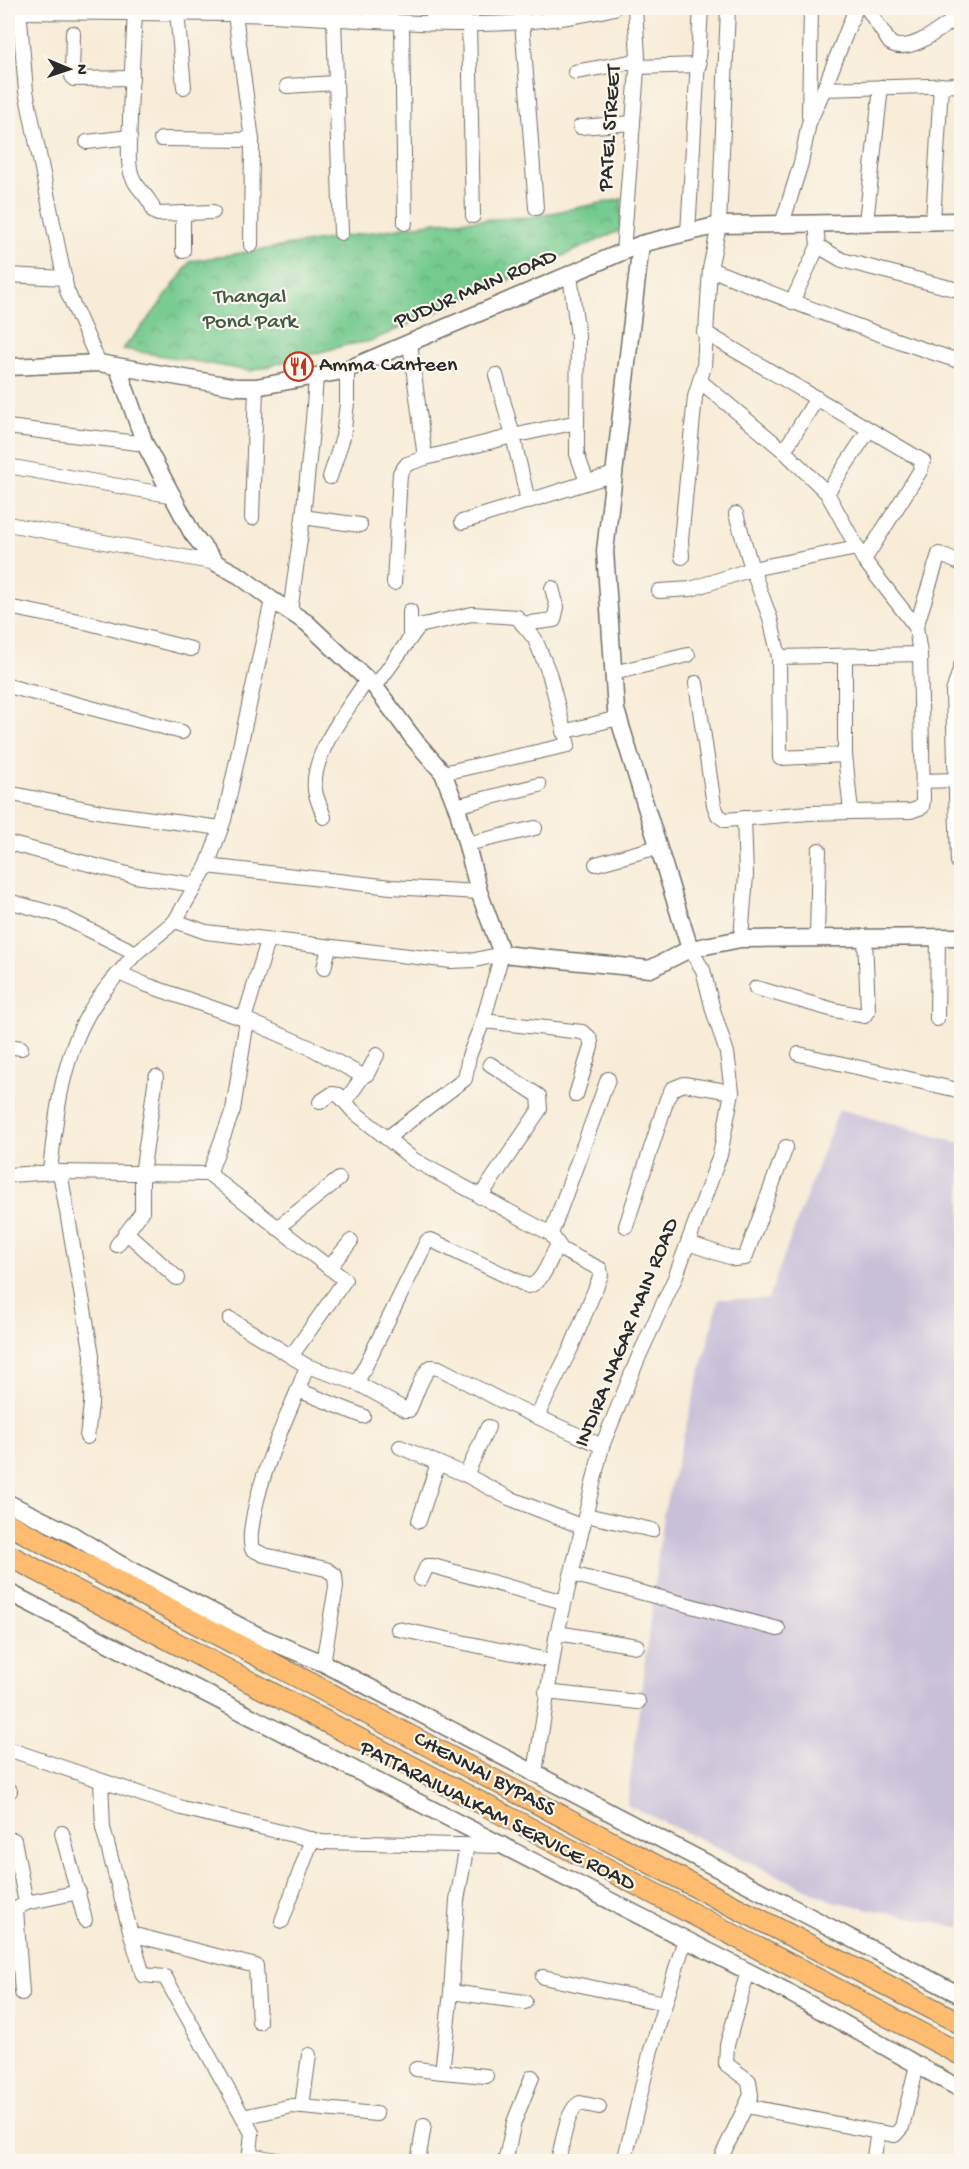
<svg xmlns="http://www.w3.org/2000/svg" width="969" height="2169" font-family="'Gochi Hand',sans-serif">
<defs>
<pattern id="park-crowns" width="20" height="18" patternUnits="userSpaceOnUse" patternTransform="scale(1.5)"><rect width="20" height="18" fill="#75ca8e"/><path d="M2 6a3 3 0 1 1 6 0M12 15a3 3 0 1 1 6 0" fill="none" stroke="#60a474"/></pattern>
</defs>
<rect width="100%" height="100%" fill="#fbf7ec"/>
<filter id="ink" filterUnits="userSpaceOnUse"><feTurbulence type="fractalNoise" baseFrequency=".0167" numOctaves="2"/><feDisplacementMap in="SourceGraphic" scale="12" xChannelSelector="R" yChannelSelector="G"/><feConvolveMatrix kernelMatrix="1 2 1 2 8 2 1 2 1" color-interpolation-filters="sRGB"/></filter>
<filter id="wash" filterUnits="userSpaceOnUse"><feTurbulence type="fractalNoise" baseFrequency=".008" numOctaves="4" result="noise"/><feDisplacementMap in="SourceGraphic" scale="24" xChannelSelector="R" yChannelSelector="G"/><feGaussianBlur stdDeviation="1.35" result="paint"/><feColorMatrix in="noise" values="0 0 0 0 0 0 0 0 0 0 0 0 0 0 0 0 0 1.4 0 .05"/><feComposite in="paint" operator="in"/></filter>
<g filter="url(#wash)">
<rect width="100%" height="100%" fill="#f7ecd7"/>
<!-- industrial -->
<polygon fill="#c8bfd8" points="839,1109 961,1143 961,1928 832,1901 627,1805 663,1515 719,1299 768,1299"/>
<!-- park -->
<polygon fill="url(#park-crowns)" stroke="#507a5c" stroke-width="1.5" points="622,199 621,230 371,341 346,345 251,371 123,349 154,312 191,261 436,222 531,217"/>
</g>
<g filter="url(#ink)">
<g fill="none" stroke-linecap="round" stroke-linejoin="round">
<defs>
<g id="minor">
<polyline points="19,8 26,91 67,291 99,363"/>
<path d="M234 8 235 14C361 16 490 39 614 8"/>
<polyline points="433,8 434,23"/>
<polyline points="521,8 536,208"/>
<polyline points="856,8 824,89 962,85"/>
<path d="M867 8 890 43C910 56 945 25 962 14"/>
<polyline points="19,12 235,14 252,140 251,245"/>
<polyline points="177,12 184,87"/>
<path d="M135 13C133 48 131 83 130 118 130 135 127 153 130 169 133 188 151 196 154 212L158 214 213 212"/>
<polyline points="334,18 341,233"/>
<polyline points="402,23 405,223"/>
<polyline points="469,24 473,216"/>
<polyline points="73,33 72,76 74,79 132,78"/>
<polyline points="637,67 699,65"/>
<polyline points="575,72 637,61"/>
<polyline points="287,86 335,83"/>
<polyline points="809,116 811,8"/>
<polyline points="580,127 633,123"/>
<polyline points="161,139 252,140"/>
<polyline points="87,142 130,137"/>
<polyline points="933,221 941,85"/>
<polyline points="866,222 881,87"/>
<polyline points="816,223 818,246 842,260 962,291"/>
<polyline points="782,224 801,163 809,123 824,89"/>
<polyline points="688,233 701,8"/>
<polyline points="183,251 183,213"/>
<polyline points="623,252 638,57 635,8"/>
<path d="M710 269C793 302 876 335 962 362"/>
<polyline points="8,275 65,278"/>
<polyline points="792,302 818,246"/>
<polyline points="704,332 923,461 920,471 864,560"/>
<polyline points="316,377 313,420 303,517 360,525"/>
<polyline points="700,381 784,451 827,493 864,560 916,627 939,554 962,564"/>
<polyline points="577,422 577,454 587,482"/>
<polyline points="8,427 145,444"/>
<polyline points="784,451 817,398"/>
<polyline points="425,458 513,436 496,375"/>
<polyline points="8,466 174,496"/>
<polyline points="330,477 343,437 347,403 347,369"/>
<polyline points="827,493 869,430"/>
<polyline points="528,501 513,436 577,422 578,336 570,275"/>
<polyline points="736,514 752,569 770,618 779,657 780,758 845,755"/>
<polyline points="252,518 256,387"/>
<polyline points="462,522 614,474"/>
<polyline points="8,524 216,563"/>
<polyline points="682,557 681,540 695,397 704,366 710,269 719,225 728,8"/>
<polyline points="394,583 400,473 407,464 425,458 410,343"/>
<polyline points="659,591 691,589 752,569 857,548"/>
<polyline points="8,607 89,623 191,649"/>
<polyline points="290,612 303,517"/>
<polyline points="522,624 554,620 557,607 552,588"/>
<polyline points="410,638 410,611"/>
<polyline points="845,656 845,755 851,812 911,811 922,807 923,800 920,654"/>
<polyline points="779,657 920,654 916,627"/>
<polyline points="613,673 688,655"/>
<polyline points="696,683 714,805 718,815 725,820 809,813 851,812"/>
<polyline points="8,686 182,732"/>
<polyline points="375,687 419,626 472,614 517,617 535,639 549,673 568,745 443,773"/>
<polyline points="563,732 618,718"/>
<polyline points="923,781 955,780"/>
<polyline points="8,793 107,813 221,828"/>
<polyline points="456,806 539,785"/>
<path d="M324 817C321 808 316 798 315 790 311 753 348 709 367 680"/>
<polyline points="8,843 135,876 196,885"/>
<polyline points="467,844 535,828"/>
<polyline points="958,862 953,692 962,663"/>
<polyline points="596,864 658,847"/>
<polyline points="207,866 391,887 479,892"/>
<polyline points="8,901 59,915 136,953 175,921 207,866 224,820 272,600"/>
<polyline points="175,921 206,932 451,961 475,960 502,954 483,1021 469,1056 465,1079 387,1138"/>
<polyline points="817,938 819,850"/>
<polyline points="741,939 746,875 744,818"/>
<polyline points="324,968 329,947"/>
<polyline points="119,973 144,984 247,1020 233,1110 209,1174"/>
<polyline points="756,988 834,1010 864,1016 868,1010 865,938"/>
<polyline points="244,1019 268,941"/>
<polyline points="937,1019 938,937"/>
<polyline points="247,1020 311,1048 363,1076"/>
<path d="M483 1021 582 1032C589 1036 592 1039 591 1047L576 1095"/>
<polyline points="8,1046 21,1048"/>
<polyline points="799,1054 962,1091"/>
<polyline points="320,1102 332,1094 339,1095 353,1111 414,1160 551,1234 562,1250 600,1269 601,1275 571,1348 537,1416"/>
<polyline points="345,1102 363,1076 367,1074 377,1055"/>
<path d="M50 1172C55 1121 61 1066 85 1020 98 995 118 974 136 953"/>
<polyline points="60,1172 92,1355 91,1404 87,1437"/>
<polyline points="8,1175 55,1172 209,1174 345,1280 292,1355"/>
<polyline points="480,1197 540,1109 539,1096 490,1064"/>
<polyline points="626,1226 667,1099 672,1089 684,1084 732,1092"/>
<polyline points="277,1228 339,1179"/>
<polyline points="127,1233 177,1278"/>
<polyline points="551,1234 608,1079"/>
<polyline points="688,1243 735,1259 745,1258 786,1147"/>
<polyline points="117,1245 142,1212 142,1174 156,1077"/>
<polyline points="329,1268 351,1241"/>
<polyline points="230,1319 307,1366 298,1390"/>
<path d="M307 1366 357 1383 406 1410H409C416 1397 420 1376 431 1367L439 1368 500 1400 602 1446"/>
<path d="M357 1383 427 1241 431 1240 528 1286C542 1284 549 1262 555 1250H562"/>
<polyline points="400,1447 466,1475 509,1498 583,1527"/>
<polyline points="466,1475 488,1427"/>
<polyline points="586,1515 652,1530"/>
<polyline points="419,1521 438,1463"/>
<polyline points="572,1574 778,1629"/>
<polyline points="421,1579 427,1566 433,1566 564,1602"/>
<polyline points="398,1629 552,1661"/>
<polyline points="557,1633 637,1646"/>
<path d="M323 1663 336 1587 335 1575 326 1569 264 1555 252 1549C249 1536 252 1526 254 1513 263 1469 281 1430 298 1390L363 1416"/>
<polyline points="546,1692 638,1702"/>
<polyline points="8,1749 182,1808 322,1842 502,1846"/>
<polyline points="533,1774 536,1766 556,1638 602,1446 639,1356 675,1278 720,1155 732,1092 727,1053 713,1010 703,970 690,949"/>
<polyline points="101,1781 103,1828 131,1934"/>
<polyline points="8,1792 10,1791"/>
<polyline points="62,1833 85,1920"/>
<polyline points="14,1840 26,1903"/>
<polyline points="467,1845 457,1900 451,1992 442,2072 486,2076"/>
<polyline points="282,1921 312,1839"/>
<polyline points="543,1977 664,2003"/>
<polyline points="451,1992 525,2002"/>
<polyline points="22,1993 16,1909 26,1903 79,1892"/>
<polyline points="416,2069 442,2072"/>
<polyline points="302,2106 309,2055"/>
<polyline points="746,2106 878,2132"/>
<polyline points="243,2117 292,2106 376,2114"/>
<polyline points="249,2155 288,2162"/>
<polyline points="249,2162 252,2133 165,1977 143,1975 131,1934 256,1966 259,2022"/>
<polyline points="418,2162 424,2125"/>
<polyline points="505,2162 514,2122 532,2077"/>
<path d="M558 2162C562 2147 566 2109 580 2103L599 2107"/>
<polyline points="624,2162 651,2050 685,1939"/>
<polyline points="719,2162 751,2095 749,2081 726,2064 727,2045 748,1971"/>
<polyline points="873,2162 878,2132 895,2135 902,2127 917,2065"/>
</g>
<g id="tertiary">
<polyline points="641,244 605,551 616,710 690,949 741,939 962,937"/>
<polyline points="8,367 99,363 236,387 256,387 343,371 641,244 719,225 962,221"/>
<polyline points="118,368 145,444 192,533 216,563 240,576 272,600 307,623 375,687 413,738 443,773 458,811 479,892 502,954 650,969 690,949"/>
<polyline points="8,1503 73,1535 118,1563 263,1638 323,1663 962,1996"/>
<polyline points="8,1592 786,1991 962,2090"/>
</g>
<g id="trunk">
<polyline points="8,1524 704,1891 962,2024"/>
<polyline points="8,1555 962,2055"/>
</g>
</defs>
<!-- minor casing -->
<use href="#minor" stroke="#726f67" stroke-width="16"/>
<!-- tertiary casing -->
<use href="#tertiary" stroke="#726f67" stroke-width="19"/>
<!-- trunk casing -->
<use href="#trunk" stroke="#726f67" stroke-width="23"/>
<!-- minor -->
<use href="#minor" stroke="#fff" stroke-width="14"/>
<!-- tertiary -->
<use href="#tertiary" stroke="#fff" stroke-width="16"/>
<!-- trunk -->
<use href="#trunk" stroke="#fdbc70" stroke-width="21"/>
</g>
</g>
<!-- icons -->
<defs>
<symbol id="restaurant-ring" viewBox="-11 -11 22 22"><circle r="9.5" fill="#fbf7ec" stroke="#c8321e" stroke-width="1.5"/><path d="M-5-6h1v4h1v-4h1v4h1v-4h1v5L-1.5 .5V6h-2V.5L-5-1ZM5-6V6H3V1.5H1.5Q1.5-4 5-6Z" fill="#c8321e"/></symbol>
</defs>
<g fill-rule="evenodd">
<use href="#restaurant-ring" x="282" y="350" width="33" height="33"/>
</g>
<g text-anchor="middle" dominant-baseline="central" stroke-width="4.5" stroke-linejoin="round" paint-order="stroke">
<!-- street labels -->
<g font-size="22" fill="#2b2b2b" stroke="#fbf7ec">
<text transform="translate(611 128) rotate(-86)">PATEL STREET</text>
<text transform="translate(476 290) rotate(-23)">PUDUR MAIN ROAD</text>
<text transform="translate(628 1333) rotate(-68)">INDIRA NAGAR MAIN ROAD</text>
<text transform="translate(484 1775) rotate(28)">CHENNAI BYPASS</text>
<text transform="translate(497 1817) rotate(27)">PATTARAIWALKAM SERVICE ROAD</text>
</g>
<!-- park labels -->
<g font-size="22" fill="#415b49" stroke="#fbf7ec">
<text x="250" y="298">Thangal<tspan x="250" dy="25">Pond Park</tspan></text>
</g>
<!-- poi labels -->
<g font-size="22" fill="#2b2b2b" stroke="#fbf7ec" text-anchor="start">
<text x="319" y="366">Amma Canteen</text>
</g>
</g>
<!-- margin -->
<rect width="969" height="2169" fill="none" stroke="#fbf7ec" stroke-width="30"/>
<!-- north arrow -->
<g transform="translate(69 69) rotate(92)" stroke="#fbf7ec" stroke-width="4.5" paint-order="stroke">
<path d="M0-4.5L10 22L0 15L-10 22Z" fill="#2b2b2b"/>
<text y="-9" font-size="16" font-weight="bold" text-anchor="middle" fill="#2b2b2b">N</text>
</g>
</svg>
